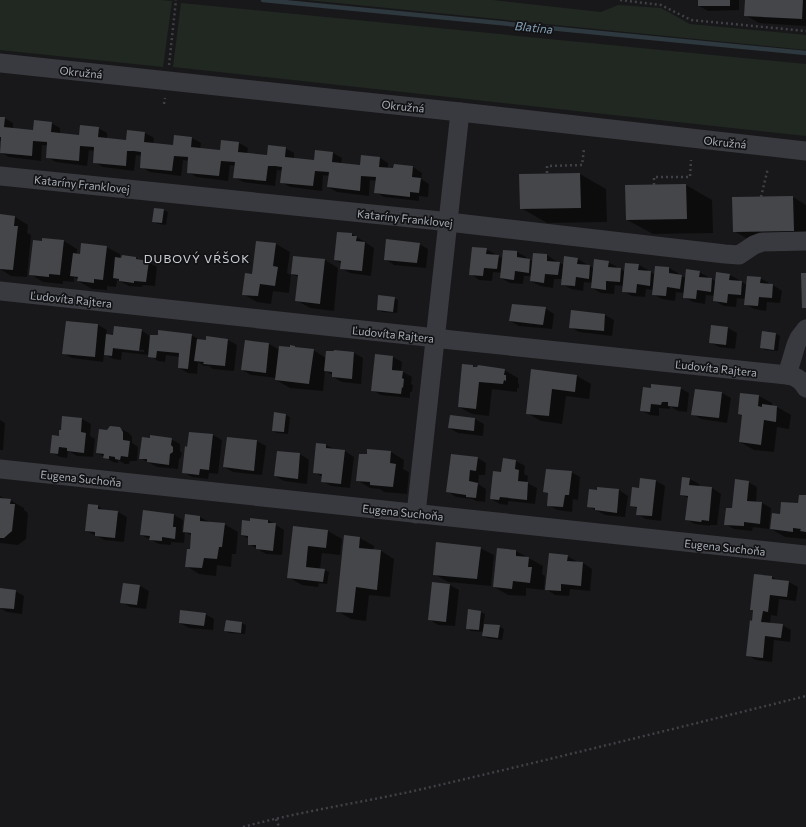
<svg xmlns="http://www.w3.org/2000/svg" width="806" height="827" font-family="Commissioner,sans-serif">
<rect width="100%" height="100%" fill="#18181a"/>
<!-- green -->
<g fill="#202821">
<polygon points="0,0 160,0 172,1 163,67 0,50"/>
<polygon points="307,0 493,0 601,12 618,5 661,8 690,24 806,35 806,50"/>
<polygon points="181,3 806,64 806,136 173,67"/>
</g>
<!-- shadow -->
<g fill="#0007" fill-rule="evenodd">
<polygon points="699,0 739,0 739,10 708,11 699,6"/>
<polygon points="746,0 806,0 806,26 759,23 745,15"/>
<polygon points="0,118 4,118 13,123 13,129 33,131 51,123 60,128 60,134 80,136 98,128 107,133 107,139 127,141 136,132 145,133 154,138 153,144 174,146 175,136 192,138 201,143 200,149 221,151 239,143 248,148 247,154 268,156 285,148 294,153 294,159 315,161 333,153 342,158 341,164 361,166 380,158 388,163 388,169 413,167 422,173 421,179 429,184 428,197 419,196 419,201 384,197 375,192 376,181 370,180 369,196 337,192 328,187 329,176 323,175 322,191 290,187 281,182 283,171 277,170 275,186 243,182 234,177 236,166 230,165 228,181 197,177 188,172 189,161 183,160 181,176 150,172 141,167 142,156 136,155 134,171 103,167 94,162 95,151 89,150 87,166 56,162 47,157 48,146 42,145 41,161 9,157 0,152 1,141 0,141"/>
<polygon points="580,174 606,189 607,222 547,223 521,208 520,175"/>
<polygon points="686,185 712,200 713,233 653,234 627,220 626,186"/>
<polygon points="793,197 806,205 806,246 760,246 734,231"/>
<polygon points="163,210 168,212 166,225 158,224 153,221"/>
<polygon points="0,215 15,217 28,225 27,233 31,235 27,277 11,276 0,269"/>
<polygon points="338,233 352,234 374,248 371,276 350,273 341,268 341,263 335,260"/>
<polygon points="64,241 77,249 77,255 81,255 106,247 120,254 120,259 122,259 123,256 136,258 142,261 148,262 157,267 155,286 143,285 142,287 129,286 117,280 116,287 107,286 107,290 92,289 78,281 79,280 74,277 74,282 63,281 63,284 43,282 30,274"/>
<polygon points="257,242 276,244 290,252 287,273 291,275 289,293 273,291 271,304 257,302 243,294 253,275"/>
<polygon points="419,244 428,249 426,268 394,265 385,259"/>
<polygon points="486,249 495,254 495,256 499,256 503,259 517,252 526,257 526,259 530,260 534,262 547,255 556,261 556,262 560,263 564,265 578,259 586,264 586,266 590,266 594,269 608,262 617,267 617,269 621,269 625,272 639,265 648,270 647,272 651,272 655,275 669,268 678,273 678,275 681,276 686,278 699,272 708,277 708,279 712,279 716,282 730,275 739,280 738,282 742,282 747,285 760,278 769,283 769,285 773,285 782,291 780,303 767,302 766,311 754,309 745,304 745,299 737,298 736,307 724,306 715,301 715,296 706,295 705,304 693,302 684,297 684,293 676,292 675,301 662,299 653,294 654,290 646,289 645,297 632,296 623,291 623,286 615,285 614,294 601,293 592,288 593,283 584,282 583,291 571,289 562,284 563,279 554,279 553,288 540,286 531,281 532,276 524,276 523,284 510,283 501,278 502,273 493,272 492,281 479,280 471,274"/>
<polygon points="325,260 338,268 334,311 310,308 296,300 298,277 292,274"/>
<polygon points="394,298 398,300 397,313 382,312 378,309"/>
<polygon points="545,308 554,314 552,329 519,326 510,321"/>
<polygon points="572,311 605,315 614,320 612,336 579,332 570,327"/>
<path d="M98 325 107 330 106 335 114 336 141 330 150 336 191 335 200 340H228L237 345 234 371 213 369 209 366H204L198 362 197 374 188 373 179 368 180 357 166 355 165 362 158 361 149 355 122 352 121 360 114 359 104 354 103 362 72 358 63 353ZM114 347 144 350V352L114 349Z"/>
<polygon points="712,326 728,328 737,333 735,349 719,347 710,342"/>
<polygon points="776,334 780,336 778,351 765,350 761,347"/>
<polygon points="246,341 269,344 280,350 295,347 297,348 313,350 326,358 335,351 354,353 363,358 361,384 342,382 333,377 333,375 325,371 323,391 290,388 276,380 277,378 251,375 242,370"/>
<polygon points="375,355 393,357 402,362 401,372 403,372 412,377 411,384 413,385 412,392 410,392 410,398 381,395 372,390"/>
<polygon points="473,366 476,368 504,370 518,378 518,383 519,384 519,388 517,388 517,392 492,389 489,416 472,414 459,407"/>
<polygon points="532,371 577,376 591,384 589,399 566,396 562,424 541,421 527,413"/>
<polygon points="644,388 680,388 689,393 687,412 678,411 670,406 670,409 659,408 659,416 650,415 641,410"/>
<polygon points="722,393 731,398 727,423 701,419 693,414"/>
<polygon points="759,396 772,403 772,406 777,407 791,415 789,429 777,427 774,452 754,450 740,442 743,416 739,414"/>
<polygon points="286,415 290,417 288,434 277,433 273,431"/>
<polygon points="451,416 475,419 484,424 483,436 458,433 449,428"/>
<polygon points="82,419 91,424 90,436 95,439 93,457 77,456 70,452 68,452 67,458 60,457 51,452 60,437"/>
<polygon points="0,420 5,423 3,450 0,450"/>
<polygon points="119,428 129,433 132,437 132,443 138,447 137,461 130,461 129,464 125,464 118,460 118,463 113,462 97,453 107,431"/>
<polygon points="190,433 213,435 222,440 218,474 209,473 208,479 192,477 183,472 188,448"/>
<polygon points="171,439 180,444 180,451 182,453 181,457 179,459 178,469 157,467 140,458"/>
<polygon points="257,441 266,446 262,475 233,472 224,467"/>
<polygon points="317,444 326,445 336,450 345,451 354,457 350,488 331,486 322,481 323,477 314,472"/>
<polygon points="278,452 300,454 309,460 307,484 284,481 275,476"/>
<polygon points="391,452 404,460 403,469 409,472 407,494 384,492 380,489 370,488 357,480"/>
<polygon points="478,458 486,463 485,475 479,475 478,484 486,489 485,502 476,501 472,499 456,497 447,491"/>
<polygon points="516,461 525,466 524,474 528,476 527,483 537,488 535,504 508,501 508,505 500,504 491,499 502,473"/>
<polygon points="571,472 580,477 578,500 573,499 572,512 557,510 548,505 549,494 544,492"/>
<polygon points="641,479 656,481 665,486 661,521 646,519 637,514 638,509 631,505 640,489"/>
<polygon points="690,479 699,484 699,487 712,488 721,494 717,525 710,525 710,526 695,524 686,519 688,498 681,494"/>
<polygon points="748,482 757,487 756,503 762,503 771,508 769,529 753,527 752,531 734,529 725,524"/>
<polygon points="619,490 628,496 625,517 605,515 588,506"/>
<polygon points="0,496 7,500 10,500 24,508 24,510 28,513 26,539 18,545 0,543"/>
<polygon points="806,496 806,539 785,537 771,529 781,515 799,504"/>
<polygon points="98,506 105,511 118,512 127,517 124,542 105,540 86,531"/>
<polygon points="174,515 183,520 182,532 184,533 186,515 200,517 211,523 224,524 238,532 236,554 232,554 231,567 217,565 216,576 199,574 186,566 191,550 192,536 185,532 184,543 171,542 171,545 159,544 141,535"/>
<polygon points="251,519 268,520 284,530 282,555 266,554 249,544 249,539 242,535 251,522"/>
<polygon points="294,527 328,531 342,539 340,555 322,553 320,569 324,570 329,572 327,584 319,583 318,587 302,585 288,577"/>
<polygon points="345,536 360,538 374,546 373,551 381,551 394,559 390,597 369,595 366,621 351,619 337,611"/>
<polygon points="480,548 494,555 491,586 448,582 434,574"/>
<polygon points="516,551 543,566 542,574 545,576 544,590 526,588 526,596 508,595 494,587"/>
<polygon points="567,556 576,561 576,563 583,563 592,569 590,591 570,589 569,596 555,595 546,589"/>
<polygon points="772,577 779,581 789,582 798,587 796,601 779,599 777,616 771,615 770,624 782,625 791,630 790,642 774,640 772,662 756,660 747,655 753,622"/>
<polygon points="433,583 450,585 459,590 455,626 438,625 429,619"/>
<polygon points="124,584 140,586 149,591 146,609 130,607 122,602"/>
<polygon points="0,589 15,591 24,596 22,614 7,612 0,608"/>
<polygon points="480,612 485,614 483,625 499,626 504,629 502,640 487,638 483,636 484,632 471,631 467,628"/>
<polygon points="205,614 214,619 213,630 189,628 180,623"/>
<polygon points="241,623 246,625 245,634 229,633 225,630"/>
</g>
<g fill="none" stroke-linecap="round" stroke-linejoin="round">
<!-- stream -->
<polyline stroke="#2e383f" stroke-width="4.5" points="263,0 806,53"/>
</g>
<!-- building -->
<g fill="#44464a">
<rect x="698" y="0" width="32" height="6"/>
<polygon points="745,0 803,0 802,19 744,16"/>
<polygon points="0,117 5,117 4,127 33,130 34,120 52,122 51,132 79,135 80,125 99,127 98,137 126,140 127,130 145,132 144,142 173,145 174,135 192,137 191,147 220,150 221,140 239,142 238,152 267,155 268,145 286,147 285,157 314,160 315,150 333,152 332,162 360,165 361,155 380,157 379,167 393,168 394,164 413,166 412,177 421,178 419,193 410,192 410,197 374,193 376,177 361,176 360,191 327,187 329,172 315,171 313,186 280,183 282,167 275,166 268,166 266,181 233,178 235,162 221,161 219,176 187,173 188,157 174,156 172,171 140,168 141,152 134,151 127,151 126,166 93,163 94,147 80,146 79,161 46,158 47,142 33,141 32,156 0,153 1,137 0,137"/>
<polygon points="580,173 581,208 520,209 519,174"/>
<polygon points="686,184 687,219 626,220 625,185"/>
<polygon points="793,196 794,231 733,232 732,197"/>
<polygon points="154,208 164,209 162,223 152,222"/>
<polygon points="0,214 15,216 14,226 18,226 13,270 0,269"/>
<polygon points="337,232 352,233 352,236 357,236 356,241 365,242 362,271 340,269 341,261 334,260"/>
<polygon points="42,238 64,240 60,275 49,274 49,277 29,275 33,240 42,241"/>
<polygon points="386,239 420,243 417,263 384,260"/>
<polygon points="256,241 276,243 273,266 278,267 275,286 260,284 258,296 242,295 245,273 252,274"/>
<polygon points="81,243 107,246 103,280 94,279 94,283 77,281 78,277 70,276 73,253 80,254"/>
<polygon points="472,247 487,248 486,254 499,255 497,269 484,268 483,276 469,275"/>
<polygon points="503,250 517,251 517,257 530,259 529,273 515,271 514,280 500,278"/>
<polygon points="533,253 547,254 547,261 560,262 558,275 545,274 544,283 530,281"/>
<polygon points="122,255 136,257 136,259 149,261 146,282 134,281 134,283 119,281 119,279 113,278 115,257 121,258"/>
<polygon points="293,256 325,259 320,304 295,301 298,275 291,274"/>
<polygon points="564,256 578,258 577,264 590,265 589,279 576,277 575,286 561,285"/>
<polygon points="594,259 609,261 608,267 621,268 620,282 606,281 606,290 591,288"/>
<polygon points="625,263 639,264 638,270 651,271 650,286 637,284 636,293 622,292"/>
<polygon points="655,266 669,267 669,273 682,275 680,289 667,287 666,296 652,295"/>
<polygon points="686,269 700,271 699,277 712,278 711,292 697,290 696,299 683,298"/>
<polygon points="716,272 730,274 729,280 742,281 741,295 728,294 727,303 713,301"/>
<polygon points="801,273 806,273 806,308 802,308"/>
<polygon points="747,276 761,277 760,283 773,284 772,298 759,297 758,306 744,305"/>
<polygon points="378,295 395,297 393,312 377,310"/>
<polygon points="512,304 546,307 543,325 509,321"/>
<polygon points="571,310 605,314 604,331 569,328"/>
<polygon points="66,321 98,324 95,357 62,354"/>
<polygon points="711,325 728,327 726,345 709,343"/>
<polygon points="114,326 142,329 139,351 113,348 112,356 104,355 106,334 113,335"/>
<polygon points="158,330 192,334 188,369 178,368 179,353 157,351 156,358 148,357 150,335 158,335"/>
<polygon points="762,331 776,333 774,350 760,348"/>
<polygon points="206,336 228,339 225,366 203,364 204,362 194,361 197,339 206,340"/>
<polygon points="245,340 269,343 266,373 241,370"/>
<polygon points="290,345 295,346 295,347 314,349 309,384 275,380 279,346 290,347"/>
<polygon points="334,350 354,352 352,379 332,377 332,372 324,371 326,351 334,351"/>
<polygon points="375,354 393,356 392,370 403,371 402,378 404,379 403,388 402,387 401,394 371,391"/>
<polygon points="462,364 473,365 473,367 477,367 478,365 505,369 504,375 506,375 506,381 504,380 503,384 479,382 476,409 458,407"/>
<polygon points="531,369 577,375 575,392 552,389 549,416 526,414"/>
<polygon points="651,384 681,387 678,407 668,406 668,402 662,402 661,405 651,404 650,412 640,411 643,387 651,388"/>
<polygon points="695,389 722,392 719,418 691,415"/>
<polygon points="740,393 759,395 758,406 762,407 762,404 777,406 776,422 764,420 761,445 739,442 742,415 738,414"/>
<polygon points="274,412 286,414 284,432 272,431"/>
<polygon points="450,415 475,418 474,431 448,428"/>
<polygon points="62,416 82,418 81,432 86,433 84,453 67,451 67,448 59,447 58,454 50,453 52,435 59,436 59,430 61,430"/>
<polygon points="110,426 120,427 123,432 123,440 130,441 128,457 121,456 120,460 115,459 115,457 109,456 109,459 103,458 104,454 96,453 99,429 107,430"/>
<polygon points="189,432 213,434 209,470 200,469 199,475 182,473 185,446 187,447"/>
<polygon points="150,435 172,438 171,445 173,447 173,452 170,454 169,465 147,462 147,459 139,459 142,437 150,438"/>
<polygon points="227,437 257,440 254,471 223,467"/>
<polygon points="316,443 326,444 326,448 345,450 341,484 321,482 322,474 313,473"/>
<polygon points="367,449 391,451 390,463 396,464 393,487 370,485 370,482 356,481 359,454 367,454"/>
<polygon points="277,451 300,453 298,479 274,476"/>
<polygon points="451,454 478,457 476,471 470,470 469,481 478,483 476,498 466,497 466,495 446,492"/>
<polygon points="503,458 516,460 515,469 519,470 518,481 528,482 527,500 500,497 499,500 490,499 493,471 501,472"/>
<polygon points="546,469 572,471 569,495 565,495 563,507 547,506 548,493 543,492"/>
<polygon points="682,477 690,478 689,485 712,487 709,521 702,520 701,522 685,520 688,496 680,495"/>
<polygon points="640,478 656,480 652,516 636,515 637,507 630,506 632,487 639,488"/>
<polygon points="735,479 749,481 747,501 762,502 760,524 744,522 744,526 724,525 726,508 732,508"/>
<polygon points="597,487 619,489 617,513 595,510 595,508 587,507 589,489 597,490"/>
<polygon points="799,495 806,495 806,532 800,531 801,529 793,528 793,532 770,529 772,513 780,514 781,502 798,503"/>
<polygon points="0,498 11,499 10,504 15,504 12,531 4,538 0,538"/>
<polygon points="88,504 98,505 98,509 118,511 115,538 95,536 95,532 85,531"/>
<polygon points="143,510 174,514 173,527 176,527 175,539 162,537 162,541 149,540 150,536 140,535"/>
<polygon points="185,514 200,516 200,521 225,523 222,547 219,547 217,559 204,558 202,568 185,567 187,549 190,549 191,533 183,532"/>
<polygon points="250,518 268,520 268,523 276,523 273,551 256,549 256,545 248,545 248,536 241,535 242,520 250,521"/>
<polygon points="293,526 328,530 326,548 308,546 306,567 325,569 323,582 287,578"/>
<polygon points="344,535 360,537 359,548 381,550 377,590 356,587 353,613 336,612"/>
<polygon points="436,542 481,547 477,579 433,575"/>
<polygon points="497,548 516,550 516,556 529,557 528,567 532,567 530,583 513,581 512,589 493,587"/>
<polygon points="549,553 568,555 567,561 583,562 581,586 561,584 561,591 545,590"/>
<polygon points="754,574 772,576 772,579 789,581 787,597 770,595 768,612 763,611 761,622 783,624 781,638 765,636 763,658 746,656 750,620 752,621 753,610 750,610"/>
<polygon points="432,582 450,584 446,622 428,620"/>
<polygon points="123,583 140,585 137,605 120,603"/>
<polygon points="0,588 16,590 14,609 0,608"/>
<polygon points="468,609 481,611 479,630 466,629"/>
<polygon points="180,610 206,613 204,626 179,623"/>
<polygon points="226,620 242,622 241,633 224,631"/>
<polygon points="484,624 500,625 498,638 482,636"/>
</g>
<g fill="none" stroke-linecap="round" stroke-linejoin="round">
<!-- path -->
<g stroke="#3f4146" stroke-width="2.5" stroke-dasharray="2 3" stroke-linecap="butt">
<polyline points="620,0 661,5 691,20 806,31"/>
<polyline points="169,65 176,0"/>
<polyline points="164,104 165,98"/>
<polyline points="547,173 547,166 582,165 584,149"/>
<polyline points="654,185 654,177 690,177 691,160"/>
<polyline points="761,197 768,168"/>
<polyline points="276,819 279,827"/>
<path d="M243 827C301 811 360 803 418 790 548 760 677 728 806 696"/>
</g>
<!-- minor -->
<g stroke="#393a3f" stroke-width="19">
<polyline points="0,63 460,112 806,151"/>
<polyline points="0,176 431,220 725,254 739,255 754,245 762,242 806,241"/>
<path d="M0 291 418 336 452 340 787 375C796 376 802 380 806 388"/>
<polyline points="787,375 796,345 799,338 806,329"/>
<polyline points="0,469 806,555"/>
<polyline points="416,514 460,112"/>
</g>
</g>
<g text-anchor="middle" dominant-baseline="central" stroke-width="3.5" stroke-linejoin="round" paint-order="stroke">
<!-- street labels -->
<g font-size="11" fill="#aab0ba" stroke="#131315">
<text transform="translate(81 72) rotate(6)">Okružná</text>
<text transform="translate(403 106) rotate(6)">Okružná</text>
<text transform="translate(725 142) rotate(6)">Okružná</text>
<text transform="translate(82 184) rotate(6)">Kataríny Franklovej</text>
<text transform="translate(405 218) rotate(6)">Kataríny Franklovej</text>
<text transform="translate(71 299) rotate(6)">Ľudovíta Rajtera</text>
<text transform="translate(393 334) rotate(6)">Ľudovíta Rajtera</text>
<text transform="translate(716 368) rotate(6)">Ľudovíta Rajtera</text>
<text transform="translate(81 478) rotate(6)">Eugena Suchoňa</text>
<text transform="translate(403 512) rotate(6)">Eugena Suchoňa</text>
<text transform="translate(725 547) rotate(6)">Eugena Suchoňa</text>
</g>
<!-- water labels -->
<g font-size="12" font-style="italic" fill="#81a0b5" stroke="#131315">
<text transform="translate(534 27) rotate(6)">Blatina</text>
</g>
<!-- neighbourhood labels -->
<g font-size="12" letter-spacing="1" fill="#cbcfd6" stroke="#131315">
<text x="197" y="258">DUBOVÝ VŔŠOK</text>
</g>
</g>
</svg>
